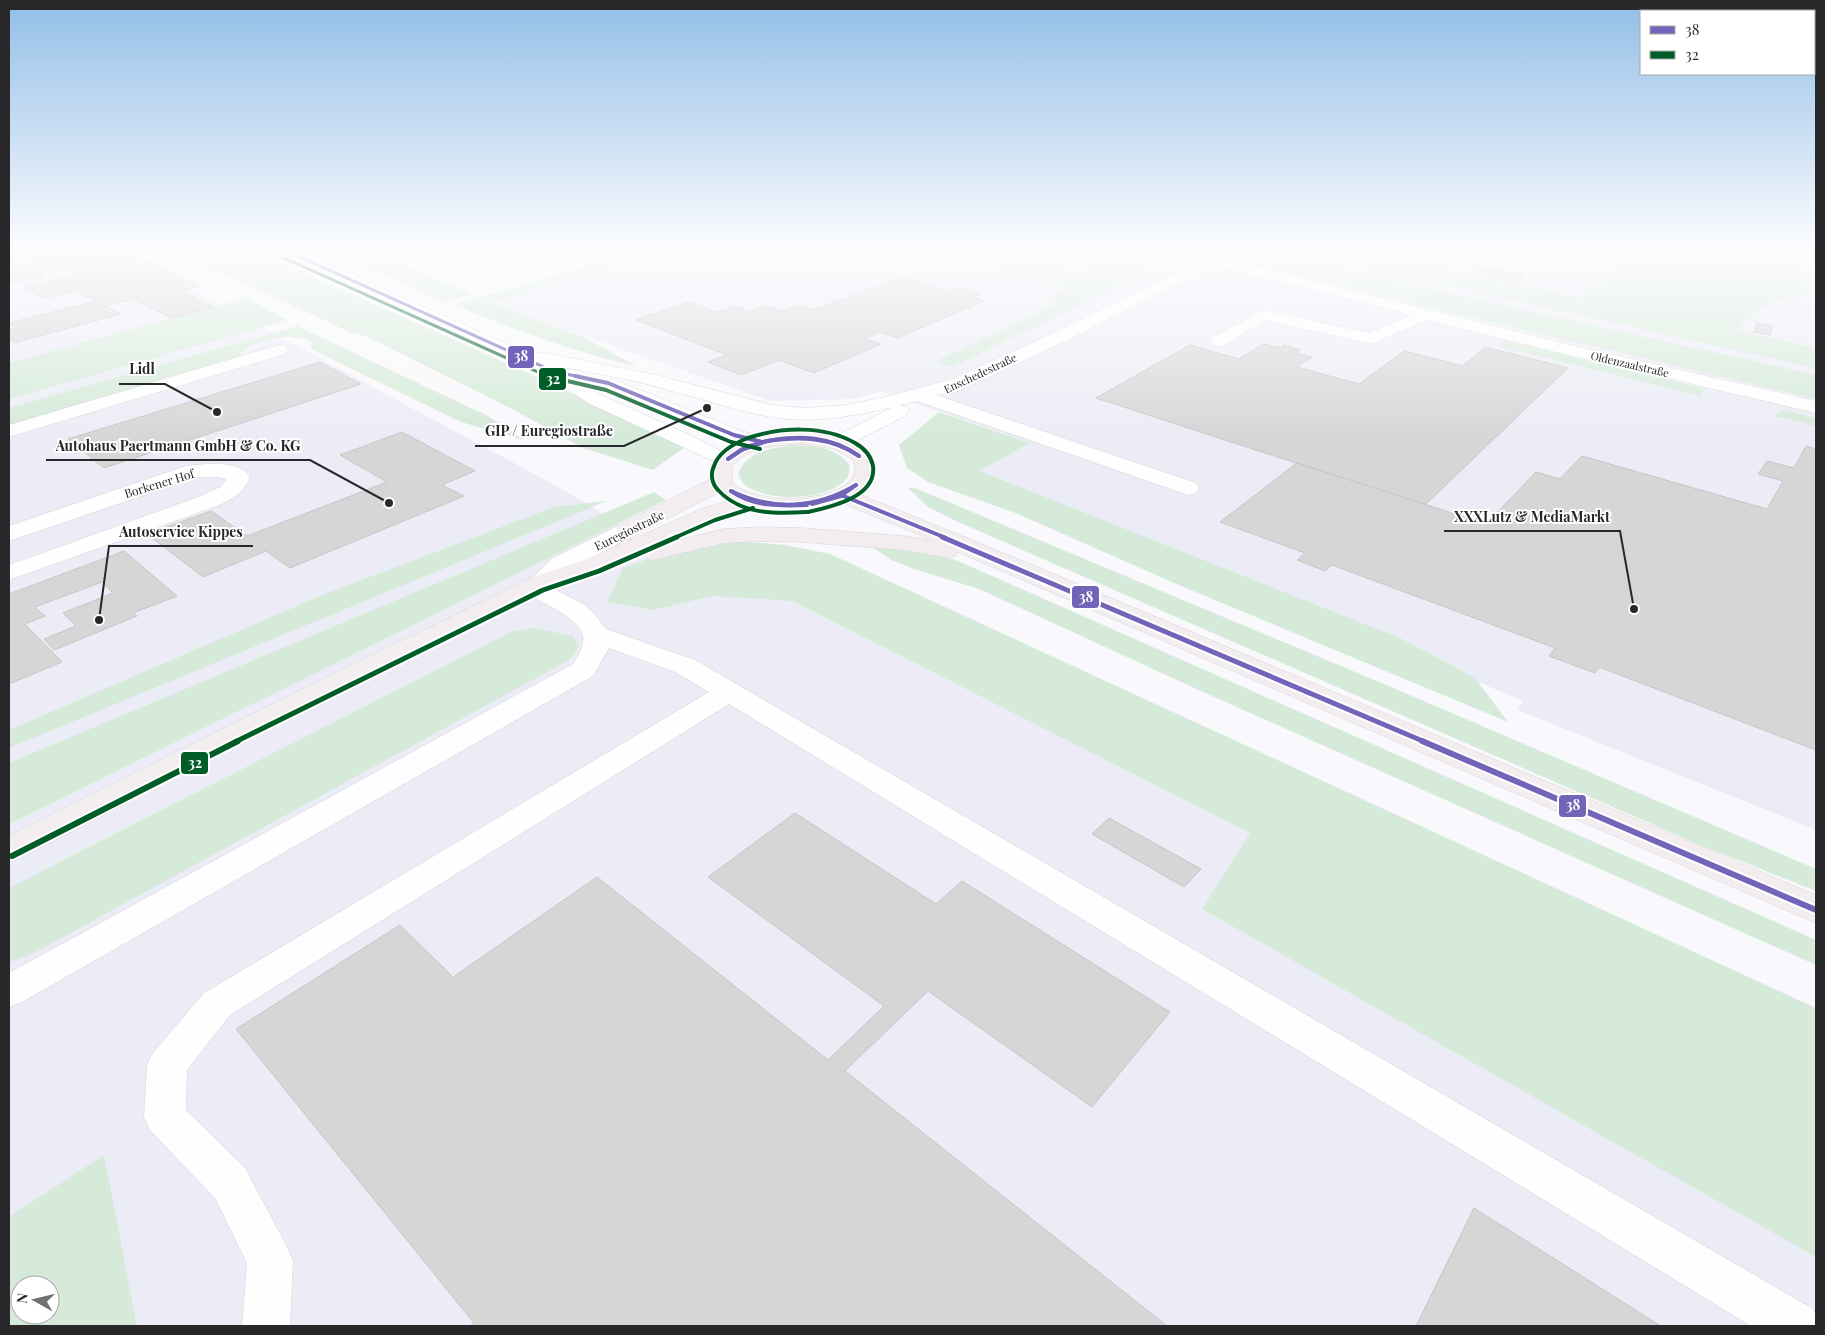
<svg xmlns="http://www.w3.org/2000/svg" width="1825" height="1335" font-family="'Playfair Display',serif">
<rect width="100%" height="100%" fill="#f9f9fd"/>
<!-- built -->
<g fill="#ececf6" fill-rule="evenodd">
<path d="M9 251H122L560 488 622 525 668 591 814 573 1816 1099V1326H9ZM20 1285H50V1315H20Z"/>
<polygon points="665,251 1816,251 1816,830 1517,710 1523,701 979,471 1030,443 880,391 856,399 771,401 490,303"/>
</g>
<!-- green -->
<g fill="#d5ead8" fill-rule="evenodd">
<path d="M147 251C171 251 172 254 189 271H183Z"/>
<polygon points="189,251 255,251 535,376 685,447 653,470 583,448 514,410 366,336 352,333 246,284 205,268"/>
<polygon points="325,251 367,251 474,294 446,302"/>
<path d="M638 251H661L491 303 581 336 638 367C575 352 515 330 454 305Z"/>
<polygon points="944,251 996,251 1077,272 1095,265 1113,270 1128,264 1152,270 952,367 936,361 1058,304 1046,300 1065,291 1066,288 1057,284"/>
<polygon points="1184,251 1221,251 1188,267 1164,260"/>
<polygon points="1260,251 1816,375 1816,399 1239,262"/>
<path d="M1349 251H1360L1583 298 1622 263 1652 268 1667 255 1650 251H1816L1814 261 1797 262 1800 274 1799 278 1815 288C1803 299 1789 297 1775 302 1760 306 1748 320 1737 330L1816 349V368L1332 260Z"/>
<polygon points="246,298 287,320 9,399 9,363"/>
<path d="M297 326 488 416 524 440 461 422 311 349V341C291 332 258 339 241 352L240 357 235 359 9 426V408Z"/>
<polygon points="1504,340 1705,389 1700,396 1496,346"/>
<polygon points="1783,410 1816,418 1816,426 1775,416"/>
<polygon points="939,412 1030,443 980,471 1402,639 1475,678 1508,722 1174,583 1018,514 928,482 907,468 899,445"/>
<path d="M791 445C813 446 837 446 850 466 849 470 849 475 847 478 830 501 765 503 744 484 742 482 740 477 738 474 747 451 769 449 791 445Z"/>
<polygon points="908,488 915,488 1384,684 1816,869 1816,891 1702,846 956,521 928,507"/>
<polygon points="654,492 666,500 9,824 9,763"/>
<polygon points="605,501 590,508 9,748 9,730 325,594 554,507"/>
<polygon points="736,541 785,545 830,554 1816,1008 1816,1257 1202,909 1250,833 793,601 712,596 653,610 607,602 623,568 671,551"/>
<polygon points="871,546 911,550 956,560 1816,940 1816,965 1203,692 979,589 917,570 891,560"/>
<polygon points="533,628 573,636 579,646 569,660 32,954 9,962 9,888 511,632"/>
<path d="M104 1155 137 1326H9V1217ZM20 1285H50V1315H20Z"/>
</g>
<!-- building -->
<g fill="#d7d6d7" stroke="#c6c5c6">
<polygon points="64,251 124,251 200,286 181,291 213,307 172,318 134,299 105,306 121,314 14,343 9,339 9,330 15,328 9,323 96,301 75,291 44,298 24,287 78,274 64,267 40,273 44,275 14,283 9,280 9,263"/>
<polygon points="1497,251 1564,251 1550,262"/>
<polygon points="1598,251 1650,251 1653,252 1642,261 1596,252"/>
<polygon points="1481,267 1525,276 1517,282 1474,273"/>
<polygon points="902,277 950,291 958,288 981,294 973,297 984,301 897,338 879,332 864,339 881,344 814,373 779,360 741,375 708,362 727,355 636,320 689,302 718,312 735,306 750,312 766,306 782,311 798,305 814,310"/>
<polygon points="1757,323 1772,326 1770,335 1754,332"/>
<polygon points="1263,344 1280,348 1284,345 1300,350 1296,353 1312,357 1297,367 1359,384 1404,351 1463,366 1485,347 1568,368 1425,505 1096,398 1190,345 1239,359"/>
<polygon points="320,362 361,384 104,468 68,439"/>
<polygon points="402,432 475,471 442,485 464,496 290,568 266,551 203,577 147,534 211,511 247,536 387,482 340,455"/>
<polygon points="1806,446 1816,449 1816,750 1599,667 1595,673 1549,656 1555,648 1332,565 1325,571 1297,560 1305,553 1220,522 1297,463 1486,524 1536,472 1560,479 1582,456 1767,509 1783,481 1758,474 1767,461 1794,468"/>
<polygon points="124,551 177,596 133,613 137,616 54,650 44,639 76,626 63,613 113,593 102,582 35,607 45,616 25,624 62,662 9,684 9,594"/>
<polygon points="795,813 936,904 962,881 1170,1012 1092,1107 928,991 845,1071 1167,1326 470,1326 474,1323 236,1029 400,925 453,977 597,877 828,1060 884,1006 708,877"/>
<polygon points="1109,818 1201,869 1184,887 1092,834"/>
<polygon points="1474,1208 1661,1326 1416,1326"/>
</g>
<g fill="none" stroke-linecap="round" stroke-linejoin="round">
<defs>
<g id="minor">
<path d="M280 251H299L532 355 539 352 656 375 772 405 806 408 846 405 885 397 953 379 1060 330 1220 251H1236L1234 255 1226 259 1557 342 1816 401V413L1556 352 1428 320 1371 344 1266 320 1225 345 1219 346 1213 345 1210 341 1213 337 1264 310 1369 333 1411 315 1214 265 1072 338 953 393 936 395 1196 483 1199 488 1196 493 1188 495 917 401 900 405 907 407 910 411 907 415 844 447 837 449 830 447 827 443 830 439 893 407C859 415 822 422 787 419 746 415 708 400 668 390 632 379 594 373 556 366L601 395 690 435 733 457 737 461 733 465 726 467 588 403 549 376 282 254Z"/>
<polygon points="1454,251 1479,251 1481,254 1479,257 1474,258 1456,254"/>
<polygon points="279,345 285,346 288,350 285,354 9,437 9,425"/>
<path d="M613 379 741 431 769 438 772 442 769 446C743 453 637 402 606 389L604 385 606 381Z"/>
<path d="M206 464C219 463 241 464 250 476 245 493 232 499 217 506L9 580V565L201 496 220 487 227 479 217 477H197L9 541V526L186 466Z"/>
<path d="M628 523 636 525 640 530 636 535 571 568 550 587 583 604 593 612 606 629 695 660 1813 1309 1816 1317V1326H1751L729 704 230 1015 187 1070 186 1110 245 1168 286 1245 293 1261 290 1326H242L247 1263 215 1198 150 1130 144 1117 147 1065 153 1053 204 993 709 692 675 672 609 648 593 676 22 1002 9 1007V973L573 664C578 656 585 646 583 635 578 617 538 600 522 592L519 587 522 582 530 580 553 558 620 525Z"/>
</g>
<path id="major" d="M801 432C822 434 877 440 876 469 875 479 867 489 859 494L1023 561 1816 895V923L958 552 955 556 947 558 904 550 801 542 760 541 724 543 653 560 645 558 641 553 605 569 549 588 306 709 21 858 9 861V835L286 697 531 578 587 559 704 508 729 501 718 493 637 534 629 536 621 534 617 529 621 524 709 480C706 439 773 433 801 432ZM801 444 834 449 852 459C875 500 758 511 732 482V467C748 446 777 445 801 444ZM842 503 934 541 904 536 801 528 760 527 724 529 662 544 720 518 752 508 794 512 821 509Z"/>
</defs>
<!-- minor casing -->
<use href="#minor" stroke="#d4d4d6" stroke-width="1"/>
<!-- major casing -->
<use href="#major" stroke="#d6d6d8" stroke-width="1"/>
<!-- minor -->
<use href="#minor" fill="#fefeff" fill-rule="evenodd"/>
<!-- major -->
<use href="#major" fill="#f4edef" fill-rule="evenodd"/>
<defs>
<polyline id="bus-1-far3" points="287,251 555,372 581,377"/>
<g id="bus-1-far2">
<polyline points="575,376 608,383 734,435 762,442"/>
<path d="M767 441C800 435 831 436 859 456"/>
<path d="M767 441C800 436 831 437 859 456"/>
<polyline points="728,459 746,447 767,441"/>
<polyline points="728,459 741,450 767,441"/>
<path d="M731 491C773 511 816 509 856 485"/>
<path d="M731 491C754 507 780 506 807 505"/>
<polyline points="841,495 946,538"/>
<polyline points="812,504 841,496 856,485"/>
</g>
<polyline id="bus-1-far1" points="942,537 1425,742"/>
<polyline id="bus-1" points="1422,741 1816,910"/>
<polyline id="bus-2-far3" points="284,258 549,377"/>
<g id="bus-2-far2">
<polyline points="546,376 606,390 731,442 760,449"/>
<path d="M807 512C776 514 741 515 718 490 712 484 710 474 714 466 719 451 735 443 748 438 781 427 824 425 855 443 864 448 871 456 873 466 877 497 831 507 808 512"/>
<polyline points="674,538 715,520 753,508"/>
</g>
<polyline id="bus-2-far1" points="235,742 543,590 599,571 677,537"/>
<polyline id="bus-2" points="12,856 238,741"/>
</defs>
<!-- bus-1-far3 casing -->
<use href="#bus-1-far3" stroke="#fff" stroke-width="5.5"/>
<!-- bus-1-far2 casing -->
<use href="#bus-1-far2" stroke="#fff" stroke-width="7"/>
<!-- bus-1-far1 casing -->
<use href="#bus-1-far1" stroke="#fff" stroke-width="9"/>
<!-- bus-1 casing -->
<use href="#bus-1" stroke="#fff" stroke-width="10"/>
<!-- bus-2-far3 casing -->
<use href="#bus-2-far3" stroke="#fff" stroke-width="5.5"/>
<!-- bus-2-far2 casing -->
<use href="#bus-2-far2" stroke="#fff" stroke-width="7"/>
<!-- bus-2-far1 casing -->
<use href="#bus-2-far1" stroke="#fff" stroke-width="9"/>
<!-- bus-2 casing -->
<use href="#bus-2" stroke="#fff" stroke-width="10"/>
<!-- bus-1-far3 -->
<use href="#bus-1-far3" stroke="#7264b8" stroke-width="3"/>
<!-- bus-1-far2 -->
<use href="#bus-1-far2" stroke="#7264b8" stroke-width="4"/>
<!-- bus-1-far1 -->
<use href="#bus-1-far1" stroke="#7264b8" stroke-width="5"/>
<!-- bus-1 -->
<use href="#bus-1" stroke="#7264b8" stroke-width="6"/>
<!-- bus-2-far3 -->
<use href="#bus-2-far3" stroke="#005d28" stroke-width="3"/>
<!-- bus-2-far2 -->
<use href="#bus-2-far2" stroke="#005d28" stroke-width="4"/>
<!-- bus-2-far1 -->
<use href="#bus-2-far1" stroke="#005d28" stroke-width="5"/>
<!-- bus-2 -->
<use href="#bus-2" stroke="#005d28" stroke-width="6"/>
</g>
<!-- sky -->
<linearGradient id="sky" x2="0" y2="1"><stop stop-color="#92bee7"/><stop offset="0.57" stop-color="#fcfcfe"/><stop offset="1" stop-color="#fcfcfe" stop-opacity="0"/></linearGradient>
<rect width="1825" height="438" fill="url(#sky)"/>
<g text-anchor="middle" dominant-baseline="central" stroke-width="4" stroke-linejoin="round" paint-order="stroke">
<!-- far-street labels -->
<g font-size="11" fill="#28282a" stroke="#fff">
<text transform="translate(1630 364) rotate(13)">Oldenzaalstraße</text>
<text transform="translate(980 373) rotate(-25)">Enschedestraße</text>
</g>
<!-- street labels -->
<g font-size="12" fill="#28282a" stroke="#fff">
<text transform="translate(159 483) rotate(-17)">Borkener Hof</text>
<text transform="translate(629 530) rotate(-26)">Euregiostraße</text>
</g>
</g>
<!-- callouts -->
<path fill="none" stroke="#28282a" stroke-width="2" d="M217 412L165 384H119M707 408L624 446H475M389 503L310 460H46M1634 609L1620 531H1444M99 620L109 546H253"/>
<g fill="#28282a" stroke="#fff" stroke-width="2">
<circle cx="217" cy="412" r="5"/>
<circle cx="707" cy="408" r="5"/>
<circle cx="389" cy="503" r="5"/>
<circle cx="1634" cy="609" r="5"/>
<circle cx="99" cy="620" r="5"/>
</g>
<g font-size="14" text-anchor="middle" font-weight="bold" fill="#28282a" stroke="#fff" stroke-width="4" stroke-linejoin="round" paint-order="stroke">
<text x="142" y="374">Lidl</text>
<text x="549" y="436">GIP / Euregiostraße</text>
<text x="178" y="451">Autohaus Paertmann GmbH &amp; Co. KG</text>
<text x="1532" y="522">XXXLutz &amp; MediaMarkt</text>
<text x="181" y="537">Autoservice Kippes</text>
</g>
<g stroke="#fff" stroke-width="2">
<rect x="507" y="345" width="28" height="24" rx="5" fill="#7264b8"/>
<rect x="538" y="367" width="29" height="24" rx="5" fill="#005d28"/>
<rect x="1071" y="585" width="29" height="24" rx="5" fill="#7264b8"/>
<rect x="180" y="751" width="29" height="24" rx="5" fill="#005d28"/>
<rect x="1558" y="794" width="29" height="24" rx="5" fill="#7264b8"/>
</g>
<g font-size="14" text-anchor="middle" font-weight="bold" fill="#fff">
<text x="521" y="361">38</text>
<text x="553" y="384">32</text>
<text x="1086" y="602">38</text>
<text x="195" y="768">32</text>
<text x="1573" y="810">38</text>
</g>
<!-- border -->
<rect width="1825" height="1335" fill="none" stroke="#28282a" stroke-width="20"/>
<!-- legend -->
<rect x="1640" y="10" width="175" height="65" fill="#ffffff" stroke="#a9a9aa"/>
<rect x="1650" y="26" width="25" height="8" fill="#7264b8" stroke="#a9a9aa"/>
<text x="1685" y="35" font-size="15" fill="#28282a">38</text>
<rect x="1650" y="51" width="25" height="8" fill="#005d28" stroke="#a9a9aa"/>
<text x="1685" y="60" font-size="15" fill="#28282a">32</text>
<!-- north arrow -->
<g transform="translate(35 1300) rotate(278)"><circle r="24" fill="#ffffff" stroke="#a9a9aa"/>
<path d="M0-4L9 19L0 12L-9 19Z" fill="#717174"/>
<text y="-8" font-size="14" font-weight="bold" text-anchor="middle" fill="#28282a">N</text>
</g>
</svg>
